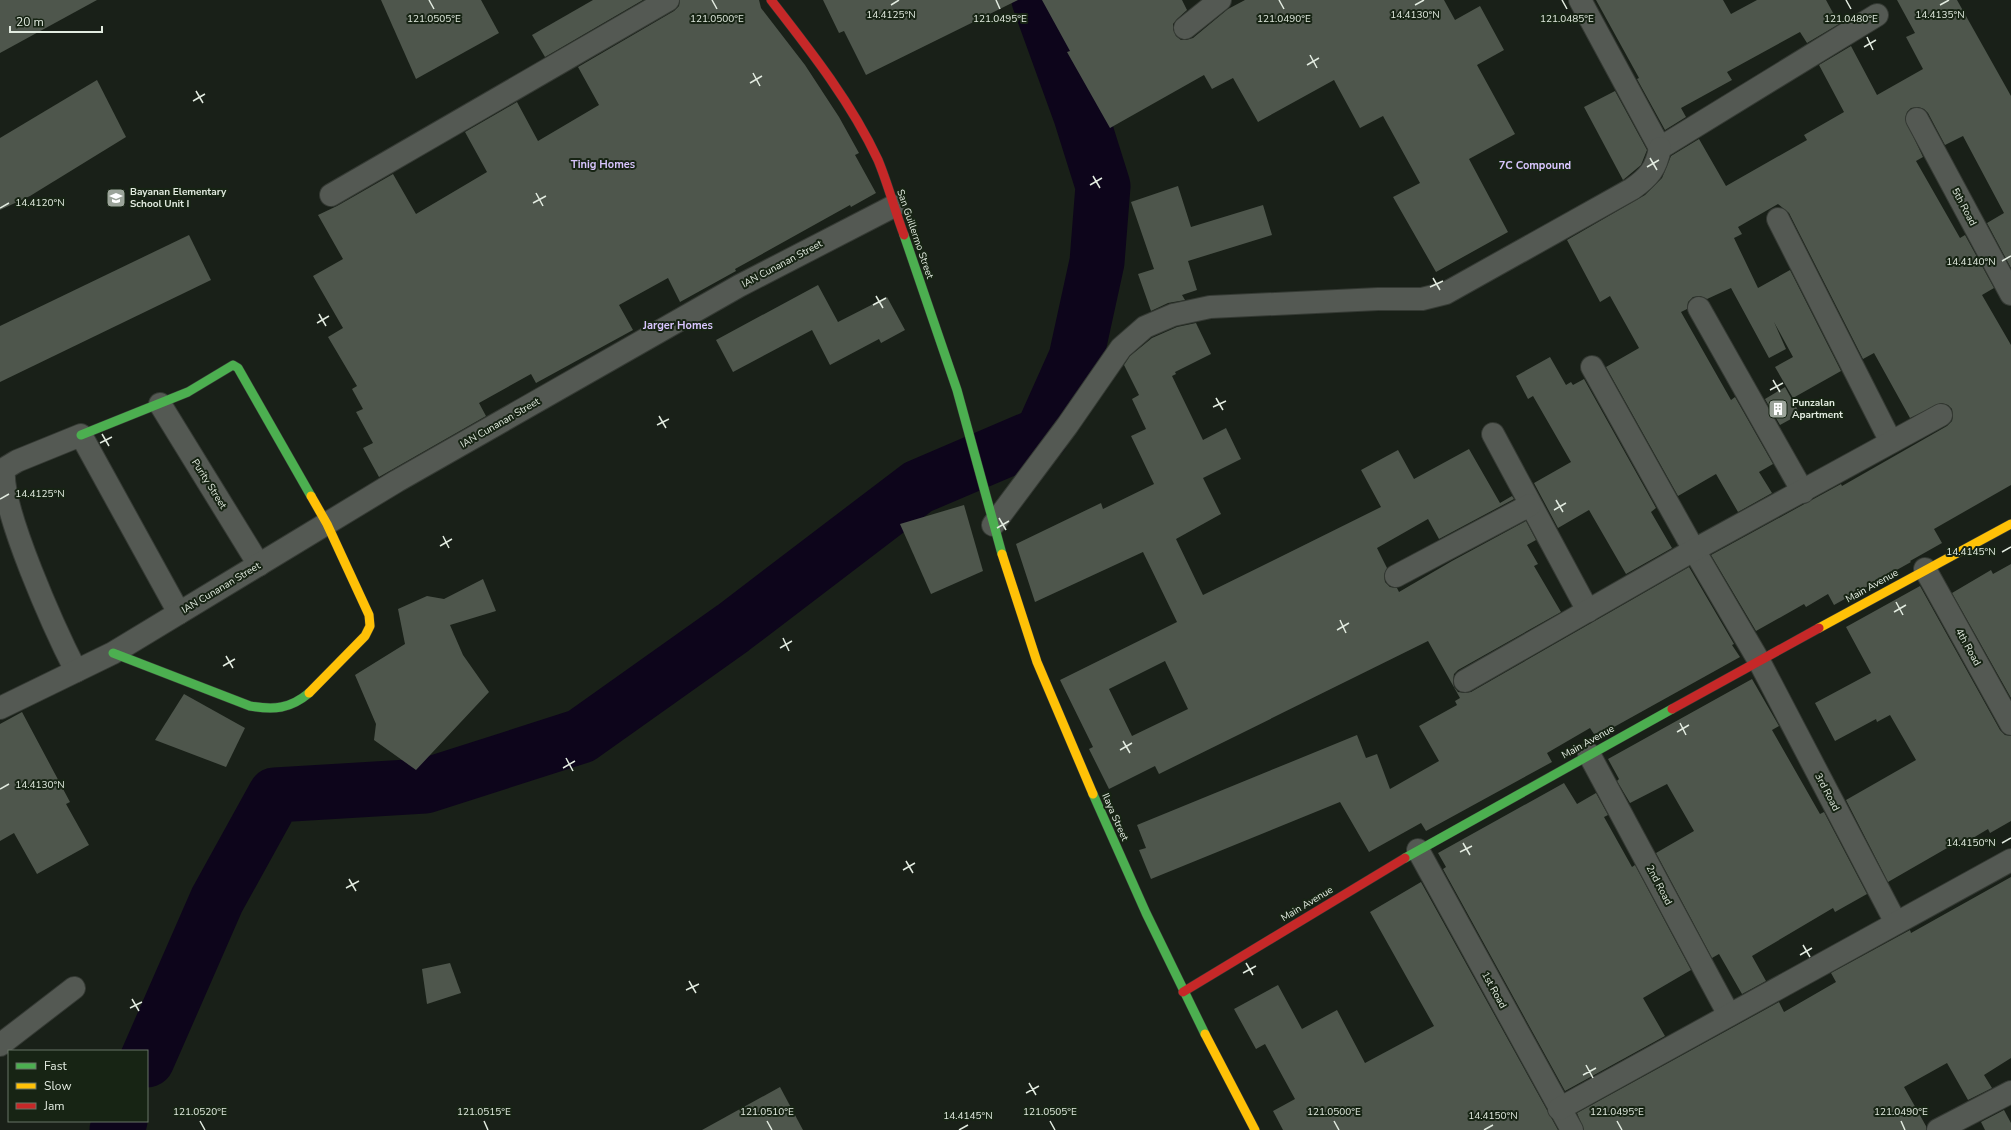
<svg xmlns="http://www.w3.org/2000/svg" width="2011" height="1130" font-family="'Nunito Sans',sans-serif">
<rect width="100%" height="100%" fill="#192018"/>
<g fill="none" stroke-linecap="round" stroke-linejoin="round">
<!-- river -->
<g stroke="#0d051b" stroke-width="55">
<polyline points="147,1060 217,900 275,795 425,786 581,736 733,628 918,487 1042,434 1076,358 1097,262 1103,186 1081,116 1039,0"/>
<polyline points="117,1130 120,1121"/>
</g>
</g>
<!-- building -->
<g fill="#4e564c" fill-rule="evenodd">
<polygon points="0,0 97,0 0,53"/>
<polygon points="381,0 481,0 499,33 416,79"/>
<polygon points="593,0 643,0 545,57 532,35"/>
<polygon points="680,0 759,0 761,8 805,65 839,117 859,153 855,155 876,193 851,207 850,205 755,258 735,269 736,271 680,302 668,278 619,305 633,330 536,383 531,374 479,403 486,416 379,477 363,448 373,443 356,412 363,409 352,389 357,386 328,337 343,328 313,276 343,259 318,215 337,206 393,174 416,214 487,172 465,132 517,102 538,141 599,105 578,67 674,11 679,6"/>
<polygon points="823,0 1018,0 866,75 844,31 839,33"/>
<polygon points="1042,0 1182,0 1187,10 1177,19 1173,24 1173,29 1176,36 1181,40 1186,40 1193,38 1228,9 1245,0 1444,0 1455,20 1480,6 1504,50 1477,65 1515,134 1469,159 1508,232 1436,272 1393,197 1420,183 1383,116 1360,128 1334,80 1258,122 1233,78 1212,89 1204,75 1110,128 1067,52 1070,51"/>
<polygon points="1596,0 1723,0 1731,14 1757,0 1826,0 1839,24 1807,43 1800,32 1727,72 1732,80 1681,108 1686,117 1665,130 1637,79 1639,78"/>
<polygon points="1897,0 1957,0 2011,96 2011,268 1987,223 2004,213 1963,136 1945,145 1928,113 1924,109 1918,107 1911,108 1907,112 1905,119 1923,157 1916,161 1960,238 1965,235 1994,288 1982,295 2011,345 2011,485 1934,529 1942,543 1910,561 1911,562 1834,605 1828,594 1806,607 1804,604 1756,631 1711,555 1841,484 1842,486 1947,426 1952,421 1953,416 1952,409 1948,405 1941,403 1910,418 1874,353 1863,359 1789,213 1778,204 1738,227 1742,234 1734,238 1758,288 1790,270 1841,371 1793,398 1775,367 1793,357 1774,322 1786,349 1769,358 1731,288 1707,299 1700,296 1693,297 1688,302 1687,309 1681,312 1731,400 1735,397 1773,464 1759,472 1772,493 1738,512 1716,474 1678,496 1606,367 1639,348 1610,296 1600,302 1567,240 1645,195 1662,178 1671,156 1699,139 1726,186 1807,140 1804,135 1844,112 1819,65 1851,46 1877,95 1923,69 1906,37 1915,33"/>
<polygon points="97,80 126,137 30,196 0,210 0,138"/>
<polygon points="1615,91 1647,150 1641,165 1623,180 1584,107"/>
<polygon points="1178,186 1191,227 1263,205 1272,235 1188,261 1197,290 1182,295 1185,300 1168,303 1151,311 1138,274 1154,269 1131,202"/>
<polygon points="189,235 211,280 0,382 0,326"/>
<polygon points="818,285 838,322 887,297 905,330 881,343 879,339 830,365 812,330 733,372 716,340"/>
<path d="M1196 323 1211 354 1175 372 1176 374 1172 376 1203 440 1226 428 1241 459 1203 478 1221 514 1176 539 1203 595 1381 507 1361 470 1398 450 1414 479 1469 449 1500 503 1512 496 1514 499 1439 539 1428 519 1377 548 1387 568 1384 575 1385 582 1390 587 1397 588 1399 592 1452 561 1526 521 1536 540 1527 545 1538 564 1534 566 1561 612 1458 670 1454 674 1453 681 1454 687 1458 692 1465 693 1471 692 1689 567 1734 644 1732 645 1740 657 1596 737 1590 728 1547 753 1552 762 1426 831 1421 823 1369 852 1340 802 1151 879 1139 850 1146 848 1137 825 1357 735 1366 758 1377 754 1390 789 1439 761 1419 726 1457 705 1455 701 1460 698 1428 641 1159 774 1155 766 1109 789 1089 749 1093 747 1060 680 1177 622 1143 552 1035 602 1016 544 1101 503 1103 509 1154 484 1131 436 1146 429 1132 399 1139 395 1124 365 1130 356 1152 338 1177 327ZM1165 661 1188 709 1132 736 1109 689Z"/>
<polygon points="1550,357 1566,385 1571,382 1573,385 1584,379 1656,508 1651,512 1672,548 1626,574 1589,510 1558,528 1534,483 1571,462 1533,396 1528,399 1516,376"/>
<polygon points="1785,387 1800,414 1780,425 1765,399"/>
<polygon points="964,505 983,571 931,594 900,524"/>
<polygon points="2011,564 2011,698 1952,593 1991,570 1993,574"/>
<polygon points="483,579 496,611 450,625 463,655 489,692 416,770 374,740 376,724 355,675 405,644 398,609 427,596 444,599"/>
<polygon points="1920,586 2000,730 2005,735 2011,736 2011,821 1990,833 1988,829 1963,844 1961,840 1888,882 1846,800 1916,760 1890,715 1877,722 1876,719 1835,741 1815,703 1871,673 1846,627"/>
<polygon points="1752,679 1779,726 1772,730 1820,814 1824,812 1867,894 1835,912 1833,908 1752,956 1766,981 1742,994 1719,954 1712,958 1656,853 1694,831 1667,784 1630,803 1617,781 1619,779 1608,759"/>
<polygon points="184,694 245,728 226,767 155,740"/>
<polygon points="22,712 70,802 66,804 89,845 37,874 14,833 0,841 0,724"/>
<polygon points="1564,783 1577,804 1596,793 1608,815 1604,817 1632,867 1635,865 1691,970 1643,998 1665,1036 1565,1091 1443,869 1446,867 1438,853"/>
<polygon points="2011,877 2011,1058 1984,1075 1992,1088 1968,1100 1947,1063 1904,1087 1926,1126 1926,1130 1584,1130 1577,1113 1779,1002 1784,1012 1836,982 1831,973 1910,930 1911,933"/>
<polygon points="1421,882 1558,1130 1283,1130 1273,1111 1295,1099 1265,1044 1256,1049 1234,1009 1278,985 1302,1029 1337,1010 1365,1063 1434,1026 1370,912"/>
<polygon points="450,963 461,993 427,1004 422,969"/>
<polygon points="780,1087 803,1130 702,1130"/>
<polygon points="2004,1110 2011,1123 2011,1130 1985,1130 1981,1122"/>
</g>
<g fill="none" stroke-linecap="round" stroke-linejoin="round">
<defs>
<g id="street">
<polyline points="1580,0 1660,148 1877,15"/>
<polyline points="1185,28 1220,0"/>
<polyline points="1917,119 2011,294"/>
<polyline points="331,195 668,0"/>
<polyline points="1778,219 1891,442"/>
<polyline points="1699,308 1803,492"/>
<polyline points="1592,367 1694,550 1759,661 1896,923"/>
<polyline points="160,404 259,565"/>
<polyline points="1493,434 1588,611"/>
<path d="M993 525 1067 426 1121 348 1145 327 1173 315 1210 307 1378 299H1422L1446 293 1632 189C1649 177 1656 169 1660 148"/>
<polyline points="1925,569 2011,724"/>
<polyline points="1396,576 1530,505"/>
<path d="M76 671C56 632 0 509 4 469L17 461 81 435 179 613"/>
<polyline points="1465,681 1694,550 1941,415"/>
<polyline points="0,708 113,653 397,481 739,286 894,206"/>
<polyline points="1589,754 1729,1015"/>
<polyline points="1418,850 1572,1130"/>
<polyline points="0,1045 74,988"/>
<polyline points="1559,1109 2011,860"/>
<polyline points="1938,1130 2011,1092"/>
</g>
<g id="fast">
<polyline points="904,235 957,390 1002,554"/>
<polyline points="81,435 188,392 233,365 238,368 311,496"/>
<path d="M113 653 250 706C274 710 290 709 309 693"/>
<polyline points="1093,794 1146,913 1205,1034"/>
<polyline points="1405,858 1672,709"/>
</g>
<g id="slow">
<polyline points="1002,554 1037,662 1093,794"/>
<polyline points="1819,628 2011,524"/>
<polyline points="309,693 365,636 370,626 369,615 327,524 311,496"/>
<polyline points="1205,1034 1255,1130"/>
</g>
<g id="jam">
<path d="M771 0C810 50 851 102 878 160 888 184 895 211 904 235"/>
<polyline points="1672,709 1819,628"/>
<polyline points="1183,992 1405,858"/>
</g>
</defs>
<!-- street casing -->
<use href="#street" stroke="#353a34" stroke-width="24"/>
<!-- fast casing -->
<use href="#fast" stroke="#353a34" stroke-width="10"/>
<!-- slow casing -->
<use href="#slow" stroke="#353a34" stroke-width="10"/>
<!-- jam casing -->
<use href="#jam" stroke="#353a34" stroke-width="10"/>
<!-- street -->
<use href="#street" stroke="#545953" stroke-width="22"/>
<!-- fast -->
<use href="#fast" stroke="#4caf50" stroke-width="9"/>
<!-- slow -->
<use href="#slow" stroke="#ffc107" stroke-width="9"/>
<!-- jam -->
<use href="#jam" stroke="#c62828" stroke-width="9"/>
</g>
<!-- ticks -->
<path fill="none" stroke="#e2ebe0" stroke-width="1.5" d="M429 0 434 9M712 0 717 9M996 0 1000 9M1279 0 1284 9M1562 0 1567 9M1846 0 1851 9M891 5 899 0M1415 5 1424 0M1940 5 1949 0M1867 37 1873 50M1864 47 1876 40M1310 55 1317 68M1307 65 1319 58M753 73 760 86M750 83 762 76M196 91 203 103M193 101 205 94M1650 158 1657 170M1647 167 1659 160M1093 176 1100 188M1090 185 1102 178M536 193 543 206M533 203 546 196M0 208 9 203M2002 261 2011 256M1433 278 1440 290M1430 287 1443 281M876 296 883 308M873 305 886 298M319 314 326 326M317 323 329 316M1773 380 1780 392M1770 390 1783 383M1216 398 1223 410M1213 407 1226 401M659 416 666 428M657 425 669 419M102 434 109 446M100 443 112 437M0 499 9 494M1556 500 1563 512M1554 510 1566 503M999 518 1006 530M997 528 1009 521M443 536 449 548M440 546 452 539M2002 552 2011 547M1896 602 1903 615M1894 612 1906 605M1340 620 1346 633M1337 630 1349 623M783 638 789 651M780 648 792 641M226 656 233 668M223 666 235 659M1680 723 1686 735M1677 732 1689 725M1123 741 1130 753M1120 750 1132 743M566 758 573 771M563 768 575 761M0 789 9 784M1463 843 1470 855M2002 843 2011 838M1460 852 1472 846M906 861 913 873M903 870 915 863M349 879 356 891M346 888 359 881M1803 945 1810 957M1800 955 1812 948M1246 963 1253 975M1243 973 1256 966M689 981 696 993M686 990 699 984M132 999 139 1011M130 1008 142 1002M1586 1065 1593 1078M1583 1075 1596 1068M1029 1083 1036 1095M1026 1093 1039 1086M200 1121 205 1130M484 1121 488 1130M767 1121 772 1130M1050 1121 1055 1130M1334 1121 1339 1130M1617 1121 1622 1130M1901 1121 1905 1130M959 1130 968 1125M1484 1130 1493 1125"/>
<!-- icons -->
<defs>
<symbol id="school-square" viewBox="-11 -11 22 22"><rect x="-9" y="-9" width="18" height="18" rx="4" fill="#9ca49a" stroke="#172414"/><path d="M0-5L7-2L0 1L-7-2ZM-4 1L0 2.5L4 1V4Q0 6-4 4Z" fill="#fff"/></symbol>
<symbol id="building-square" viewBox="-11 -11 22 22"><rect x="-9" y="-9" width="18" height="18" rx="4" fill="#9ca49a" stroke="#172414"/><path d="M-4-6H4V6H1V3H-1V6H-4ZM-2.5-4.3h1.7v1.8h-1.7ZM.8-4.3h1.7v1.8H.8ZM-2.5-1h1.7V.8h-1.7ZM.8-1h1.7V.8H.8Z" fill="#fff"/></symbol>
</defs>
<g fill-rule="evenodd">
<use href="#school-square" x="105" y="187" width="22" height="22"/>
<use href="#building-square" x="1767" y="398" width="22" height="22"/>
</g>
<g text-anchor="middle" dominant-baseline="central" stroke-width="4" stroke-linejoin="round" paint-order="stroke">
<!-- poi labels -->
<g font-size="10" font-weight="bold" fill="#e2ebe0" stroke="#172414" text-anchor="start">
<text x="130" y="192">Bayanan Elementary<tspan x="130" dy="12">School Unit I</tspan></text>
<text x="1792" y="403">Punzalan<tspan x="1792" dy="12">Apartment</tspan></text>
</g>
<!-- street labels -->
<g font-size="10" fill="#e2ebe0" stroke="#172414">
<text transform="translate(1964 207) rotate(62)">5th Road</text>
<text transform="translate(915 234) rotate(71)">San Guillermo Street</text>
<text transform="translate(782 264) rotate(-28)">IAN Cunanan Street</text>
<text transform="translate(500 423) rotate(-30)">IAN Cunanan Street</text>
<text transform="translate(209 484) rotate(58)">Purity Street</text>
<text transform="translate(1872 586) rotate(-29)">Main Avenue</text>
<text transform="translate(221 588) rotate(-31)">IAN Cunanan Street</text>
<text transform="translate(1968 647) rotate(61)">4th Road</text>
<text transform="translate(1588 742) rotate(-29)">Main Avenue</text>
<text transform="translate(1827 792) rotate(62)">3rd Road</text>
<text transform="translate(1115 817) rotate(66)">Ilaya Street</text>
<text transform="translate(1659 885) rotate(62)">2nd Road</text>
<text transform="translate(1307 904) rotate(-31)">Main Avenue</text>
<text transform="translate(1494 990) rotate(61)">1st Road</text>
</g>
<!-- neighbourhood labels -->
<g font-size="11" font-weight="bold" fill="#d8c5fd" stroke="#172414">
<text x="603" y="164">Tinig Homes</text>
<text x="1535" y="165">7C Compound</text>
<text x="678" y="325">Jarger Homes</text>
</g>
</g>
<g font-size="10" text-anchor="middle" fill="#e2ebe0" stroke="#172414" stroke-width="4" stroke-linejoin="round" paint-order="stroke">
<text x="891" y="18">14.4125°N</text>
<text x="1940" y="18">14.4135°N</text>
<text x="1415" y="18">14.4130°N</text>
<text x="434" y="22">121.0505°E</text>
<text x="717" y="22">121.0500°E</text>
<text x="1000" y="22">121.0495°E</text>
<text x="1284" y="22">121.0490°E</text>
<text x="1567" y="22">121.0485°E</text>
<text x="1851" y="22">121.0480°E</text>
<text x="40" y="206">14.4120°N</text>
<text x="1971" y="265">14.4140°N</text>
<text x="40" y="497">14.4125°N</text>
<text x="1971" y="555">14.4145°N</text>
<text x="40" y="788">14.4130°N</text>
<text x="1971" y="846">14.4150°N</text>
<text x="200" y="1115">121.0520°E</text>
<text x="484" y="1115">121.0515°E</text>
<text x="767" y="1115">121.0510°E</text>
<text x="1050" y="1115">121.0505°E</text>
<text x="1334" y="1115">121.0500°E</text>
<text x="1617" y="1115">121.0495°E</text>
<text x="1901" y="1115">121.0490°E</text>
<text x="968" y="1119">14.4145°N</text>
<text x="1493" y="1119">14.4150°N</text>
</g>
<!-- legend -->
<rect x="8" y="1050" width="140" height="72" fill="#172414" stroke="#687466"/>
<rect x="16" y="1063" width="20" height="6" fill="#4caf50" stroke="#687466"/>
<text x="44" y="1070" font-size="12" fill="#e2ebe0">Fast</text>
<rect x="16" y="1083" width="20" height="6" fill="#ffc107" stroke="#687466"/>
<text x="44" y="1090" font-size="12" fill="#e2ebe0">Slow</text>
<rect x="16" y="1103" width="20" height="6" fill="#c62828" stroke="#687466"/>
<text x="44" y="1110" font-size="12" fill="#e2ebe0">Jam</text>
<!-- scale -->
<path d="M10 26v6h92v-6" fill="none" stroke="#e2ebe0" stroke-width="2"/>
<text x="16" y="26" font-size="12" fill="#e2ebe0" stroke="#172414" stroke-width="3" paint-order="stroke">20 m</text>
</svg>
